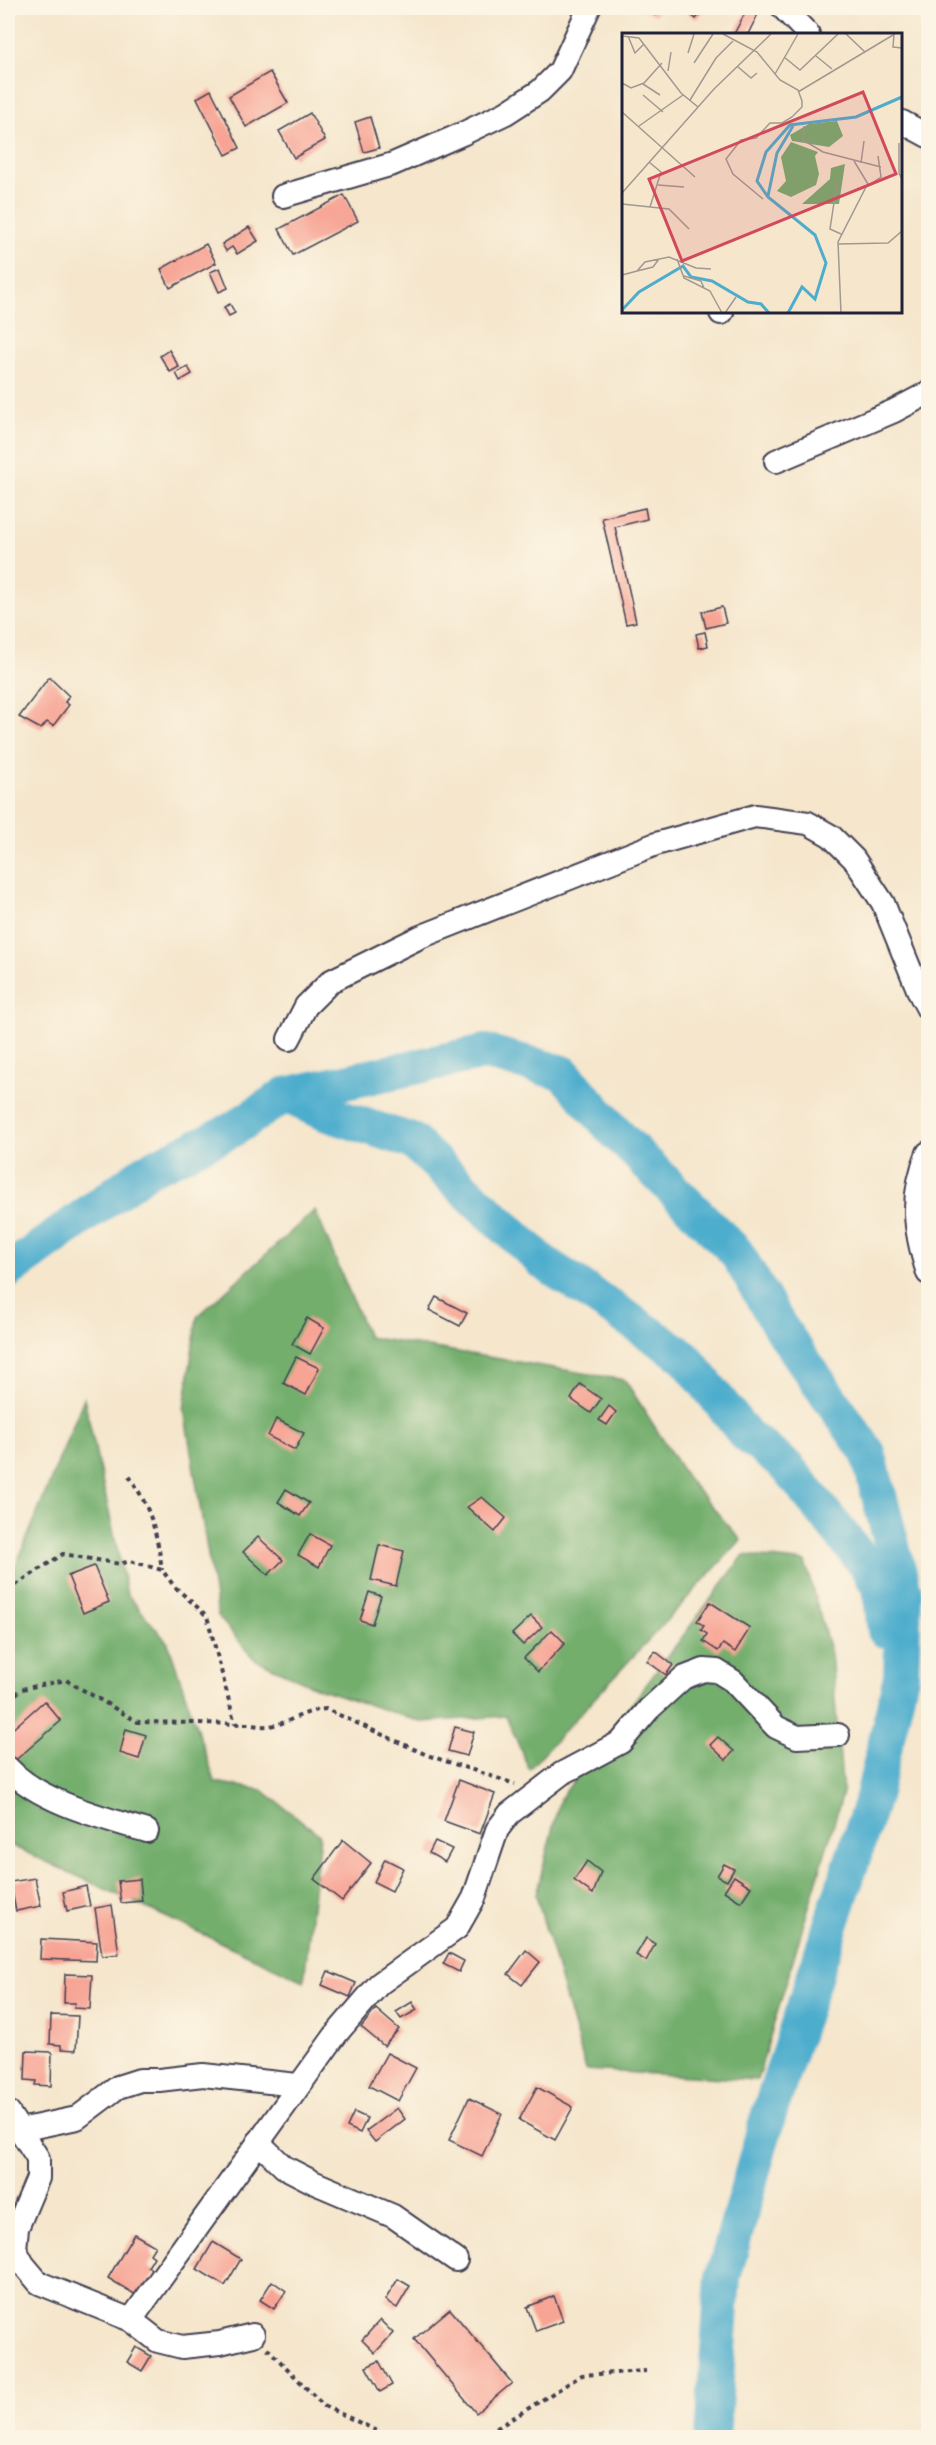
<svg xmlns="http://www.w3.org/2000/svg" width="936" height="2445" font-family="Kalam,sans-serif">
<rect width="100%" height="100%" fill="#fcf5e5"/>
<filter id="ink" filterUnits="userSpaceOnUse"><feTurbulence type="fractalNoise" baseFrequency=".0167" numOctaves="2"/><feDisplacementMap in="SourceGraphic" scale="12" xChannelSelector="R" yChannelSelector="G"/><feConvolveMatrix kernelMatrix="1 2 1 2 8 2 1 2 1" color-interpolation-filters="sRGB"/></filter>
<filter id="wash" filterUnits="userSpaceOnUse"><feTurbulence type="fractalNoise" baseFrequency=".008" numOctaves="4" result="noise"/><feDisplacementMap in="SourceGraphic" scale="24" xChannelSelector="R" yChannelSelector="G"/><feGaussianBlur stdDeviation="1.35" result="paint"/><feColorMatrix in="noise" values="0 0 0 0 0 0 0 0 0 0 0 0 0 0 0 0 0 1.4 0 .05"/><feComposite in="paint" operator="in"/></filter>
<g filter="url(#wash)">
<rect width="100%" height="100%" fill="#f5e6cc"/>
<!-- forest -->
<g fill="#73ae6d" stroke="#4a6854" stroke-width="1.5">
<polygon points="315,1210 368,1337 625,1380 687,1478 741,1540 529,1769 506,1716 421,1722 315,1687 254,1659 218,1616 184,1409 197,1317"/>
<polygon points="84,1398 127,1594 168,1643 215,1782 262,1790 320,1835 304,1981 8,1844 8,1585"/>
<polygon points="744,1555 805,1562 831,1654 843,1793 757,2080 586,2070 536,1895 560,1799"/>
</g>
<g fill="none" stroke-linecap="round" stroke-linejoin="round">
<!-- river -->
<g stroke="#4eadcd" stroke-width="36">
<polyline points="285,1095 322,1112 412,1141 543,1262 685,1357 745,1434 788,1468 866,1565 880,1589 885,1630"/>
<polyline points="8,1271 146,1171 232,1130 285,1095 485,1052 563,1073 615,1132 736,1252 780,1327 868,1453 904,1592 901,1676 873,1797 767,2120 723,2277 712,2438"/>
</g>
</g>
<g id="blocks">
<!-- building -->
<g fill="#f7a494">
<polygon points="637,8 658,8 655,15"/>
<polygon points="682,8 705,8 696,19"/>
<polygon points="739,8 754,8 760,10 748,34 734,34 745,13"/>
<polygon points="270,72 288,103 246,127 229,96"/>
<polygon points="211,90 240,148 226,155 197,98"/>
<polygon points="310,113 325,140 294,158 279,131"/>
<polygon points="370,117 379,148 364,152 355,122"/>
<polygon points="344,195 358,221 293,255 279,229"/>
<polygon points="249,227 258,241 237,254 232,247 226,251 222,244"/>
<polygon points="206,244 216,263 170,288 161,269"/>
<polygon points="220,268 228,288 219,292 210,272"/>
<polygon points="230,304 235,313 229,316 224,307"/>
<polygon points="169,350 179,367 170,372 160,356"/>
<polygon points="188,367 192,374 180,381 176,373"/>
<polygon points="645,508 647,519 615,527 636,622 626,624 602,518"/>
<polygon points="722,607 726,623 706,628 702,612"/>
<polygon points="705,632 708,646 699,648 696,634"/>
<polygon points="49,677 69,696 65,702 69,705 53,726 47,722 41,729 19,717"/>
<polygon points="436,1297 467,1313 460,1326 429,1310"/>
<polygon points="307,1318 324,1328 310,1354 292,1344"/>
<polygon points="296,1357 319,1368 306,1395 283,1383"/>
<polygon points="580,1384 601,1399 591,1413 571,1399"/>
<polygon points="609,1406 616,1412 607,1425 599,1420"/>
<polygon points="276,1419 304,1433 295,1450 268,1436"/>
<polygon points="286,1489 309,1503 300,1516 278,1502"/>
<polygon points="482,1497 506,1518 495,1532 467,1507"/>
<polygon points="310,1534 330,1545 319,1567 298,1555"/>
<polygon points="258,1537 283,1560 268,1575 243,1552"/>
<polygon points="379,1545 404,1551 396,1586 371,1580"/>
<polygon points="94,1566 109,1602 83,1613 68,1576"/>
<polygon points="369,1592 381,1596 372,1624 360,1620"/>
<polygon points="710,1602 750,1628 735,1652 723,1644 718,1651 703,1641 707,1634 701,1630 704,1626 697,1621"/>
<polygon points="531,1616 542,1627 523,1645 512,1634"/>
<polygon points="552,1630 565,1643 538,1672 524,1658"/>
<polygon points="655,1651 673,1665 666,1675 647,1661"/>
<polygon points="44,1701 61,1721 11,1764 8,1760 8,1733"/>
<polygon points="455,1727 474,1732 467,1756 448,1751"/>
<polygon points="126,1729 146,1735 139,1759 120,1753"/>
<polygon points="718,1737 734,1751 726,1760 710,1745"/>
<polygon points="459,1780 495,1794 480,1834 444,1821"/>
<polygon points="343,1840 371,1863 342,1901 314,1879"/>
<polygon points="435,1841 452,1849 445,1862 429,1853"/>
<polygon points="385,1859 403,1868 392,1891 374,1882"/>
<polygon points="587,1861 601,1872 593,1894 574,1880"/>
<polygon points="724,1864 734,1869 727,1881 717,1876"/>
<polygon points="734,1876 751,1887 741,1902 724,1891"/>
<polygon points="35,1878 41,1906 16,1911 10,1882"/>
<polygon points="140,1879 142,1901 121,1903 118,1881"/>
<polygon points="86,1886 90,1906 67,1911 63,1892"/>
<polygon points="112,1905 119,1954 102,1956 95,1908"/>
<polygon points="646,1938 655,1944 646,1961 636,1955"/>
<polygon points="41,1939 97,1942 96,1961 40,1959"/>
<polygon points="526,1950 540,1962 522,1985 508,1974"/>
<polygon points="449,1953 464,1961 459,1972 443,1964"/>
<polygon points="328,1971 356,1983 350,1997 322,1985"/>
<polygon points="65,1974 92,1975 90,2009 74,2008 75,2003 64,2003"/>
<polygon points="412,2002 417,2010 401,2019 396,2012"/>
<polygon points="376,2009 399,2029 384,2046 361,2027"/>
<polygon points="51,2015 78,2016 76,2050 61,2049 61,2045 50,2044"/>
<polygon points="26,2051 52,2052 51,2086 35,2085 36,2081 25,2080"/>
<polygon points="387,2053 416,2068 398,2101 369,2086"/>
<polygon points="537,2087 573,2107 555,2140 519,2120"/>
<polygon points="469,2098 502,2114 482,2156 449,2140"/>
<polygon points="397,2108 405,2119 375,2142 366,2131"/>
<polygon points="354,2112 367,2118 360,2133 347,2127"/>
<polygon points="134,2234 155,2246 150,2254 154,2257 148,2267 156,2272 141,2298 108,2278"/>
<polygon points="213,2242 241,2259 225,2286 197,2269"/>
<polygon points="398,2279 410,2286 397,2308 385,2300"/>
<polygon points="272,2281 286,2291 274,2309 260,2300"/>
<polygon points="554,2296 563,2321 536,2331 527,2307"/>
<polygon points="450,2309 512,2383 476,2413 414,2339"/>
<polygon points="380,2320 393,2333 375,2353 362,2340"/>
<polygon points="136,2347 151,2356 142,2371 127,2362"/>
<polygon points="379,2361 392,2385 380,2392 366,2367"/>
</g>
</g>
</g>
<g filter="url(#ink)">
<use href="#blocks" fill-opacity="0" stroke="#423f51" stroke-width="1.5"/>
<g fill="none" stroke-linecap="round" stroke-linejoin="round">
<defs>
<g id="street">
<polyline points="783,8 808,34"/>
<polyline points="902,122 928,136"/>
<polyline points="283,196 393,164 462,134 506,113 540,91 560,71 589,8"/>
<polyline points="721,313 722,312"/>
<polyline points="776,461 894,411 928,393"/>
<polyline points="289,1039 306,1006 331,981 420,937 656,844 755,816 808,823 831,836 854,859 883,903 920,994 928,1009"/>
<path d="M928 1153C910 1197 914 1229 928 1273"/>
<path d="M8 1768C39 1802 104 1818 147 1831"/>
<polyline points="8,2112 38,2158 38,2178 17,2228 15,2249 23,2264 39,2283 131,2320 158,2341 182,2347 220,2343 253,2335"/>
<polyline points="20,2130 77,2118 118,2087 140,2080 159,2080 203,2075 297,2085"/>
<polyline points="258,2142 284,2167 315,2183 393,2216 456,2260"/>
<polyline points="131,2320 337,2033 379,1984 457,1928 474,1898 497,1830 509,1814 561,1774 621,1742 649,1709 683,1678 704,1670 717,1671 733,1681 776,1727 797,1737 838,1735"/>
</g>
</defs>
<!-- street casing -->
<use href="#street" stroke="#423f51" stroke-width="26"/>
<!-- path -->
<g stroke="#423f51" stroke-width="4" stroke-dasharray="4.5 4.5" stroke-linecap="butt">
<path d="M129 1476C151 1508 157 1533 162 1570"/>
<polyline points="8,1590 63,1554 120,1564 130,1561 162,1570 174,1586 207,1616 235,1724"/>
<path d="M8 1700 22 1689 66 1680 138 1722 249 1724C282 1733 295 1711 326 1709L427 1755 515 1784"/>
<polyline points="267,2348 324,2406 384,2434 436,2438"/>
<polyline points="481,2438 582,2375 646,2371"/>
</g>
<!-- street -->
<use href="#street" stroke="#fff" stroke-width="22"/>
</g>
</g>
<!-- overview -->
<g transform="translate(622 33)">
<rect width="280" height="280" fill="#f5e6cc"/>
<path d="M215 88 221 103 207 114 170 108 168 102 187 91ZM169 109 196 119 193 123 197 141 194 152 169 164 155 158 164 148 159 124ZM223 131 217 171H180L208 146 209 135Z" fill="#73ae6d"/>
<path fill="none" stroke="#4eadcd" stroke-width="3" d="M146 163 155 120 171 93M0 277 17 259 61 233 69 244 90 248 126 269 139 271 147 280M166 280 180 254 193 266 204 230 193 202 146 164 135 148 144 119 168 92 234 84 280 64"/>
<path fill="none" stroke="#a19892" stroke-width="1.5" d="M101 1 135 19 158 47 176 57 180 68V74L170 84 160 90H148L134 105 119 107 104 126 111 141 141 166M224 1 243 19M272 1 271 14 280 15M0 3 17 5 59 60 76 74M6 3 13 20 22 11M66 20 72 1M194 23 210 36M162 24 178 37 216 1M72 30 91 1M115 33 129 45 135 40M46 38 49 19M153 41 176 1M0 50 9 55 22 50 40 30M21 51 38 62M176 59 271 2M21 62 41 79M68 67 94 25 111 8M0 79 73 144M17 93 61 62M182 93 181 107 201 119 259 134M277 110V140L280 146M232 128 246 151M27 129 39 139 28 174M239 130 242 108M215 150 208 196 219 201M36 152 62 154M0 160 92 56 149 1M0 171 47 176 67 196M216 211 266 210 280 198M55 226 62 245 88 258 100 280M15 238 31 234 37 226M0 242 15 238 23 229 47 224 74 235 89 236M62 243 79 248 82 255M103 280 114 264M219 280 216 209 244 154 259 144 256 123"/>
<path fill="#d1495b" fill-opacity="0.15" stroke="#d1495b" stroke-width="3" d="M241 59 274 141 60 228 27 146Z"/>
<rect width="280" height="280" fill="none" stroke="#22223b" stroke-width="3"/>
</g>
<!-- margin -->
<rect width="936" height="2445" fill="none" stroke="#fcf5e5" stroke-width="30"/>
</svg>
